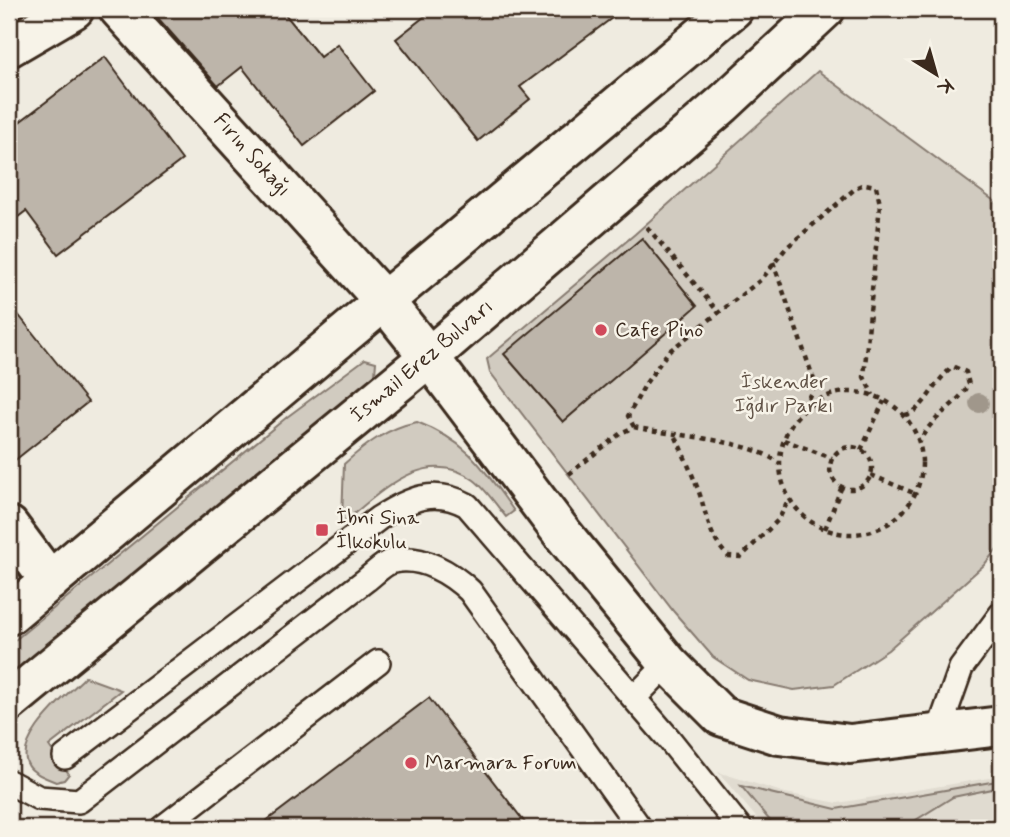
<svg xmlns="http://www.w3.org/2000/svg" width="1010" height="837" font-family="Mynerve,sans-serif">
<rect width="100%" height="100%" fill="#efebe0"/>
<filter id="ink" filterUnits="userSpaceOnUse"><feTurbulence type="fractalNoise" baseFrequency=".0143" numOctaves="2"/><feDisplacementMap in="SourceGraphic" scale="14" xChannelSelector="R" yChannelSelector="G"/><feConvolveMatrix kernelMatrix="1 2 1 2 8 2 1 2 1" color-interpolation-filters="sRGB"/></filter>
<g filter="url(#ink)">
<!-- built -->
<polygon fill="#e0dbd0" points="718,772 785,793 838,803 1001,776 1001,828 765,828"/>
<!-- green -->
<g fill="#d1cbc0" stroke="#867a6f" stroke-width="2">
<polygon points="818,71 1001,206 1001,544 984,565 888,650 834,685 794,690 748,680 713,657 674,612 490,372 487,359 635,234"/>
<polygon points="365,359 376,362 375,374 363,388 9,677 9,645 287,417"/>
<path d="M417 422C469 442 483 468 514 511L506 517C496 505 486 489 474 480 426 445 381 492 345 521L342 518 344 464C366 444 387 428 417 422Z"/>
<path d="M85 677 121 690 49 746 69 774 64 780 56 782C48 779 37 775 31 769 7 744 68 694 85 677Z"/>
<polygon points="997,781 997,788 953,797 903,828 776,828 741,786 836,809"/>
</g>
<!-- building -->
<g fill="#bdb5aa" stroke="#3b2a1e" stroke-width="2">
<polygon points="150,9 281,9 320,57 337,44 374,91 304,146 242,67 218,86"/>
<polygon points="434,9 624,9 520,87 530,99 478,141 396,39"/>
<polygon points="105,57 182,160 58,254 26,211 9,224 9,130"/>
<polygon points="642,238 697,306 563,422 504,354"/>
<polygon points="9,303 88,402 9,465"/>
<polygon points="429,698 529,828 257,828"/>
</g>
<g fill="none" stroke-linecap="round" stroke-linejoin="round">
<defs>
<g id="service">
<polyline points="634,698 668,663"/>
<polyline points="937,736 961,668 1001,614"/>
<path d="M65 757 379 518C409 499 434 487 467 505L669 739 740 828"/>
<path d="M9 782 39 798 79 801 366 580C374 574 385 562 394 561 422 555 451 573 470 591L640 828"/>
<polyline points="162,828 378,662"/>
</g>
<g id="minor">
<polyline points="119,9 385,302"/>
<polyline points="429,357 562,533 668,663 721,716 779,735 850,744 1001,726"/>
<polyline points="9,526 50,581"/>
</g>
<g id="tertiary">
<polyline points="9,47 74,9"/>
<polyline points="385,302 429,357"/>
<polyline points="9,615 733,9"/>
<polyline points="9,702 429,357 723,104 825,9"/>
</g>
</defs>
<!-- service casing -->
<use href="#service" stroke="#3b2a1e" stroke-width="28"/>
<!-- minor casing -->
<use href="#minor" stroke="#3b2a1e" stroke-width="44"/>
<!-- tertiary casing -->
<use href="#tertiary" stroke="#3b2a1e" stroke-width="44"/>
<!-- path -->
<g stroke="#3b2a1e" stroke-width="4.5" stroke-dasharray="5 5" stroke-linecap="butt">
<polyline points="647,227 720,314"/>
<polyline points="773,262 814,380 814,387 802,410"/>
<circle cx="851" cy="463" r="71"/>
<path d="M905 415C926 411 935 377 954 367L966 372 969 385C956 406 931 417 920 441"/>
<polyline points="634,427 628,416 646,383 668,352 762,279 786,248 857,187 865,184 876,186 880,204 864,377 873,395"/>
<path d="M676 437C684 456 693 475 700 495 707 517 710 539 728 556L741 557 779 519 789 499"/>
<polyline points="784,440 832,458"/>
<circle cx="851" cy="468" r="21"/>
<polyline points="861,450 884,401"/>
<path d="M569 474 621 433 634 427C672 436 752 439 780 464"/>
<polyline points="871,475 916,494"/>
<polyline points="825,529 842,486"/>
</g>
<!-- service -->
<use href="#service" stroke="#f7f3e8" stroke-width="23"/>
<!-- minor -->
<use href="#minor" stroke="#f7f3e8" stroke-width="38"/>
<!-- tertiary -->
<use href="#tertiary" stroke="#f7f3e8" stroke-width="38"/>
</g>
<!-- trees -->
<circle fill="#a0978b" cx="979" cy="403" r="10"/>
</g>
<!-- markers -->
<g fill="#d1495b" stroke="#f7f3e8" stroke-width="2.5">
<circle cx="601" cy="330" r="7"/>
<rect x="315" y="523" width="14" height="14" rx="3.5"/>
<circle cx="411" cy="763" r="7"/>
</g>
<g text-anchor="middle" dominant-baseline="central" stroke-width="5" stroke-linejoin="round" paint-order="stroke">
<!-- street labels -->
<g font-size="21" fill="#3b2a1e" stroke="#f7f3e8">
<text transform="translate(252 155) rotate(48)">Fırın Sokağı</text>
<text transform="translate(422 361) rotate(-40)">İsmail Erez Bulvarı</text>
</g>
<!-- poi labels -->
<g font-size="21" fill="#3b2a1e" stroke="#f7f3e8" text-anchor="start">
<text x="615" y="330">Cafe Pino</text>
<text x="336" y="518">İbni Sina<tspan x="336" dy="24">İlkokulu</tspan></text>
<text x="425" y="763">Marmara Forum</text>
</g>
<!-- park labels -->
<g font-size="21" fill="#605246" stroke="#f7f3e8">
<text x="784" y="382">İskender<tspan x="784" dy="24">Iğdır Parkı</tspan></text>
</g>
</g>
<!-- margin -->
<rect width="1010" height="837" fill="none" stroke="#f7f3e8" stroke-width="35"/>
<rect x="18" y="18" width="975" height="802" fill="none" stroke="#3b2a1e" stroke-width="2.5" filter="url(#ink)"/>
<!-- north arrow -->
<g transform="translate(936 74) rotate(143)" stroke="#f7f3e8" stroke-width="5" paint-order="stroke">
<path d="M0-5L12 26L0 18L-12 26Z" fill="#3b2a1e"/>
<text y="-10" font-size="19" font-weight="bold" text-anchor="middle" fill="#3b2a1e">K</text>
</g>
</svg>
